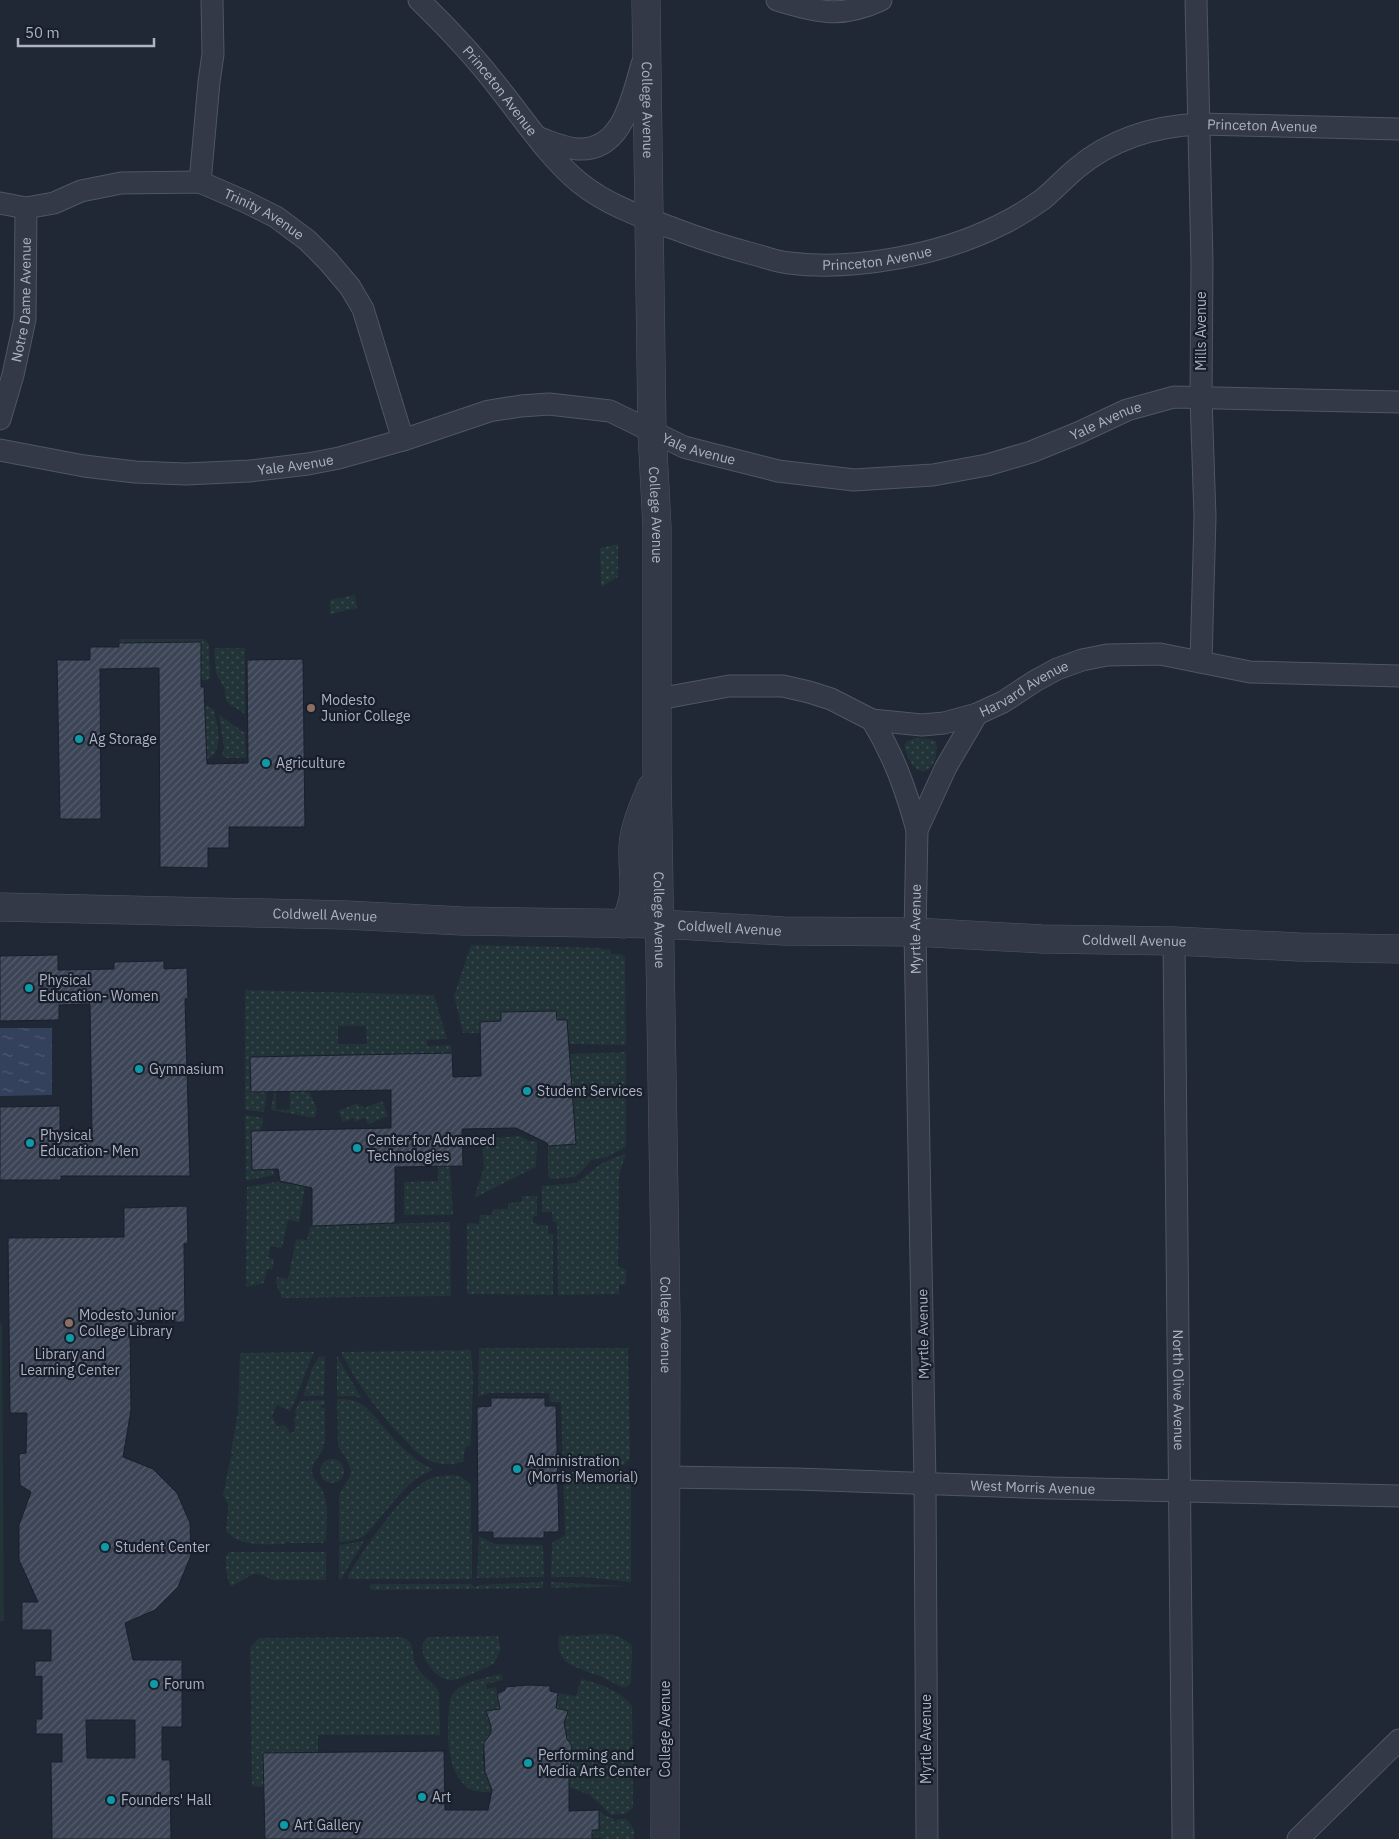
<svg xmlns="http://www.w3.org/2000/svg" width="1399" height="1839" font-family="'IBM Plex Sans',sans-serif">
<defs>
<pattern id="green-dots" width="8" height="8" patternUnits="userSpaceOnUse" patternTransform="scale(1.25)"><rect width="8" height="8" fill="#223437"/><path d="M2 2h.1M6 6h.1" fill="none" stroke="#3f4f52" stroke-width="1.8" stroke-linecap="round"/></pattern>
<pattern id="water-ripples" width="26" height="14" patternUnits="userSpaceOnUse" patternTransform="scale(1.25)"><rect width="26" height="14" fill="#33415d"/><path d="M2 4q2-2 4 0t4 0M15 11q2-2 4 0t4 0" fill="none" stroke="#4e5a73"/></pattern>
<pattern id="building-hatch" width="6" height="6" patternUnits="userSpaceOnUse" patternTransform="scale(1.25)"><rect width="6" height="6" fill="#3c4556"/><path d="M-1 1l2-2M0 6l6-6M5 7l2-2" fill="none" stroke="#565d6d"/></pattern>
</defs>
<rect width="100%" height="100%" fill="#202735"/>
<!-- green -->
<g fill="url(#green-dots)" fill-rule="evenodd">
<polygon points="618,544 618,577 601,587 600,548"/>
<polygon points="355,595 357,608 330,614 330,600"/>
<polygon points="119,639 204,639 209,644 210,678 208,680 201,680 200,642 119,643"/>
<polygon points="214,648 245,648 245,714 229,704 226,700 224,687 216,673"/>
<path d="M205 705 214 710C217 724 222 742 214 755L207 759Z"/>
<polygon points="219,715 245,733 246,758 227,758 222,756 224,747"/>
<path d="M916 738 930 739 936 741C941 773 914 787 904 745L907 741Z"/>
<polygon points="471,945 600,948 602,949 611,950 611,954 622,954 625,958 626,1045 569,1044 567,1020 557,1020 556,1011 501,1012 501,1021 480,1022 480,1033 463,1033 454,996"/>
<path d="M245 990 434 995 447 1039 427 1040V1046L451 1045 452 1053 251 1057V1092H267L264 1112 245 1110ZM338 1026H366L367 1044H338Z"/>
<polygon points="626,1052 626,1147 607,1157 592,1160 580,1173 575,1177 551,1179 548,1176 548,1146 576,1143 569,1054"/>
<polygon points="309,1091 317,1109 315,1118 271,1110 274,1092 276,1092 276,1110 290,1109 290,1092"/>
<polygon points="382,1101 388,1116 368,1124 365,1118 355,1122 353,1118 343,1122 338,1111 358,1103 359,1106 363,1105 364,1108"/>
<polygon points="245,1115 263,1118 261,1131 251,1131 273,1169 274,1175 246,1181"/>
<polygon points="520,1136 529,1141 537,1141 536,1167 474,1198 484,1168 482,1139"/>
<polygon points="626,1153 619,1176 618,1266 626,1270 626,1284 619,1285 619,1294 558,1295 557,1222 553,1222 552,1212 542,1212 542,1186 576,1183 602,1163"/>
<polygon points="438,1166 450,1166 453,1215 404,1215 404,1182 438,1181"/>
<polygon points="280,1181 280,1183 292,1184 306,1181 299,1222 288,1220 282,1248 271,1246 268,1257 274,1259 272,1270 267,1269 264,1283 246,1287 246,1283 248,1282 246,1280 246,1242 248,1240 246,1240 247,1187"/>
<polygon points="522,1196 537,1196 537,1216 533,1216 533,1223 537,1223 537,1225 548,1225 548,1234 553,1234 553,1295 467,1294 467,1223 479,1224 480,1215 492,1215 493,1209 508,1209 508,1203 522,1202"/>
<polygon points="450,1222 451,1296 282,1298 276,1283 277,1277 288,1279 296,1239 307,1240 310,1226"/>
<polygon points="479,1348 628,1348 630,1459 624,1465 619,1465 563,1464 561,1402 550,1402 549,1393 489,1393 478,1397"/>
<path d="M471 1350 473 1378 471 1445 466 1447 464 1452V1461C453 1467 434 1465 423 1457 416 1453 410 1445 404 1439 379 1414 359 1386 342 1355V1352Z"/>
<path d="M314 1352C305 1371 300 1392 290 1411L277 1405 272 1416 277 1426 285 1425 290 1433 294 1432 295 1423 293 1420 297 1414 294 1413 300 1401 325 1400V1405H321V1408H325V1444H322L324 1446C322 1455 313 1460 312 1470 312 1480 321 1485 324 1494 329 1508 326 1527 326 1541H323V1543H289V1542H286V1544C267 1544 240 1548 226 1531L228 1509V1504L223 1495 231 1456H233V1454L231 1453 238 1411 240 1353Z"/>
<polygon points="325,1356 324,1396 303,1396 313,1366 319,1357"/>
<polygon points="337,1356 362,1399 354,1396 337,1396"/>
<path d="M337 1399C360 1399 364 1404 379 1421L377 1423H380C395 1440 411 1459 432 1469L431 1471C410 1478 394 1502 380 1518H378L379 1519C364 1538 363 1540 339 1542V1494L349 1478 351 1470 347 1460 338 1446Z"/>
<circle cx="332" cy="1471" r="12"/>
<polygon points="563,1472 626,1472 631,1473 631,1582 584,1577 551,1577 552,1543 565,1535"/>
<path d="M450 1475 460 1476 471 1484V1530H470V1533H472V1579H349L348 1576C366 1546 397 1498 427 1480 434 1476 443 1476 450 1475Z"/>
<polygon points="479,1536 494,1544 543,1545 544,1577 477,1578"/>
<polygon points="364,1541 341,1579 339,1580 339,1545"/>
<polygon points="228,1552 326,1552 326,1580 273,1580 262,1575 253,1574 232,1586 230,1586 226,1571 226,1555 228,1555"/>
<polygon points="543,1582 543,1588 371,1590 369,1586 371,1584 471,1584 475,1587 479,1585"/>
<polygon points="551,1582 629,1586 551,1588"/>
<path d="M573 1635 579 1637 580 1635C599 1635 618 1630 632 1646L631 1684 626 1687H621L602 1677 582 1670V1669C564 1665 556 1654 559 1636Z"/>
<path d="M498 1636 501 1649 494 1663C488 1668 457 1681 450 1680 433 1679 411 1646 429 1637Z"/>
<path d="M401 1637C416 1640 411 1654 416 1665 422 1677 434 1682 439 1692L440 1735H318V1753H263L264 1787 252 1786 250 1647 259 1638Z"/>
<path d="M502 1674 503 1680 486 1684 487 1689 496 1687 500 1709 486 1711C488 1718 493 1727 491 1734 489 1738 485 1740 484 1744 480 1759 486 1776 492 1790L490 1792C484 1792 475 1792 470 1789 444 1774 447 1724 450 1699 457 1681 485 1678 502 1674Z"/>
<path d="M581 1679C597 1683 622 1691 632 1706L633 1808 625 1814 611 1815 590 1795 569 1787C568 1775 572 1764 571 1752 571 1745 569 1744 567 1738 563 1728 565 1720 568 1711L556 1708 558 1693 576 1696Z"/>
<polygon points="599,1810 604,1815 614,1819 615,1822 617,1819 626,1819 634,1829 634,1839 602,1839 600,1837 587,1839 587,1830 599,1830"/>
</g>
<!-- pitch -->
<polygon fill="#223437" points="0,1324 2,1324 4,1621 0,1621"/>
<!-- water -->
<polygon fill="url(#water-ripples)" points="0,1028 52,1028 52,1095 0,1096"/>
<!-- building -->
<g fill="url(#building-hatch)" stroke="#1a202c" fill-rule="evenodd">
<polygon points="201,642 201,687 204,687 207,764 248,763 247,660 303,659 305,827 229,827 229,848 208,848 208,868 160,867 159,668 100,669 101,819 60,819 57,660 90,660 90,647 119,647 119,643"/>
<polygon points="58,955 58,970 114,969 114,962 164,961 164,969 187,968 188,998 185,999 190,1176 61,1176 61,1180 0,1180 0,1107 60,1106 60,1134 92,1134 90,1004 59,1005 59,1020 0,1021 0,956"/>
<polygon points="556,1011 557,1020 567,1020 576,1144 548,1146 547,1143 516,1128 462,1129 463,1166 395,1167 395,1223 312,1226 312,1188 280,1181 278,1169 252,1170 251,1131 391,1128 391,1090 251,1092 250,1057 452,1053 453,1077 481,1076 480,1022 501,1021 501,1012"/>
<path d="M187 1206 188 1243 184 1244 185 1322 130 1323 131 1410 123 1457 153 1469 177 1493 190 1523 191 1555 178 1587 155 1610 125 1623 133 1660H182V1727H162V1760H170L171 1839H52L51 1762H62V1734H36V1719H42V1676L35 1677V1661H51V1630H22V1602H38L19 1560V1525L31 1492 20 1485 19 1454 26 1453 27 1413H10L8 1238 124 1237V1208ZM86 1720H135V1758H87Z"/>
<polygon points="491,1398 545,1398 545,1406 556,1406 559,1532 544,1532 544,1538 493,1538 493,1532 478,1532 477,1407 491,1406"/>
<polygon points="529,1685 550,1686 550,1691 558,1693 556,1708 568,1711 564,1723 567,1739 571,1744 572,1755 569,1775 569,1811 599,1810 599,1830 592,1830 592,1839 265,1839 263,1753 444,1751 445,1810 488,1810 492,1790 485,1772 484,1751 484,1743 491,1733 491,1726 486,1711 500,1709 497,1694 505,1690 505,1687"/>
</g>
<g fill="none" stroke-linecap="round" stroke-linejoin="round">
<defs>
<g id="minor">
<path id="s1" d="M419 0C449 29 477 59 502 92 525 121 551 160 580 183 607 205 642 217 675 229 701 239 727 247 753 254 765 257 777 262 789 263 854 271 941 255 1000 225 1015 218 1029 209 1043 199 1055 189 1065 178 1077 168 1113 138 1154 126 1200 124L1399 129"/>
<path d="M777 0C819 12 840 19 881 0"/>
<polyline points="1196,0 1202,262 1201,397 1205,517 1201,662"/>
<path d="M539 138C551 142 564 148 577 149 623 152 632 97 642 64"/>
<polyline points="200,182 209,82 213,54 212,0"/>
<path id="s2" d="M0 203 26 208 54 203 81 191 121 183 200 182 246 202 276 217 307 240 328 261 350 287 363 309 403 440"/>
<path id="s3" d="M0 419 13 375 25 319 26 208"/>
<path id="s4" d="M0 450 84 466 135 472 186 474 250 471 308 464 339 458 403 440 489 411 521 406 549 404 610 411 684 447 711 454 778 471 854 480 933 475 987 465 1031 452 1078 433 1127 410 1174 397 1399 402"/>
<path id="s5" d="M658 699 729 686H783L809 692 831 699 872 720 922 725 944 723 977 714 1003 702 1035 681 1057 669 1082 660 1107 655 1160 654 1250 672 1399 676"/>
<path d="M872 720C894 756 906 790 917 830"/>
<path id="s6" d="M1174 941 1183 1839"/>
<path id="s7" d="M665 1477 797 1479 1050 1488 1399 1496"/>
<path id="s8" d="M927 1839 925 1483 915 932 917 830 946 767 977 714"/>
<polyline points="1298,1839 1399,1740"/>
</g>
<g id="tertiary">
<path id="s9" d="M646 0 652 431 657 527V770L666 1320 665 1839"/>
<path id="s10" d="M0 907 346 915 462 921 660 924 784 931 915 932 1042 939 1174 941 1299 947 1399 949"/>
<path d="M624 924C640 893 632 879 633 848 633 829 644 805 651 788"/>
</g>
</defs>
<!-- minor casing -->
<use href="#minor" stroke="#505664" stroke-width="23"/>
<!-- tertiary casing -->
<use href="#tertiary" stroke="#505664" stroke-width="29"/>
<!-- minor -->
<use href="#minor" stroke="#333946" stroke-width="21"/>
<!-- tertiary -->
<use href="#tertiary" stroke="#333946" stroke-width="28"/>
</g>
<!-- markers -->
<g fill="#8d6e63" stroke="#181e2a" stroke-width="2">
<circle cx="311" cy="708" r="5"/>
<circle cx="69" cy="1323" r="5"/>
</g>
<g fill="#0f9aa8" stroke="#181e2a" stroke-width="2">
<circle cx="79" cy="739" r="5"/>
<circle cx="266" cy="763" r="5"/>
<circle cx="29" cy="988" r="5"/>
<circle cx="139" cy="1069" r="5"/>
<circle cx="527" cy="1091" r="5"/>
<circle cx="30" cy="1143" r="5"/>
<circle cx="357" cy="1148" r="5"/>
<circle cx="70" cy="1338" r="5"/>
<circle cx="517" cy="1469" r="5"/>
<circle cx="105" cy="1547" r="5"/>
<circle cx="154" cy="1684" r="5"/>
<circle cx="528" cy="1763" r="5"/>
<circle cx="422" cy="1797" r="5"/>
<circle cx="111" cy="1800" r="5"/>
<circle cx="284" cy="1825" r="5"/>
</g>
<g text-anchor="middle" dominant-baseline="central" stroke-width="4.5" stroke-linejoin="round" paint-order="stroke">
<!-- street labels -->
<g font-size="14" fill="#adb3c3" stroke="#181e2a">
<text stroke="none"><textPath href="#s1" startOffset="122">Princeton Avenue</textPath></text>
<text stroke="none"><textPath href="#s9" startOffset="110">College Avenue</textPath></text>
<text stroke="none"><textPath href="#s1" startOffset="978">Princeton Avenue</textPath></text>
<text stroke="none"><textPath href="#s2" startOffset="276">Trinity Avenue</textPath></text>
<text stroke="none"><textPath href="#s1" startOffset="558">Princeton Avenue</textPath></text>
<text stroke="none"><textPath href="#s3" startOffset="122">Notre Dame Avenue</textPath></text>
<text transform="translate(1201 331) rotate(-90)">Mills Avenue</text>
<text stroke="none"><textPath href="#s4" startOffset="1138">Yale Avenue</textPath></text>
<text stroke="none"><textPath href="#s4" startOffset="718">Yale Avenue</textPath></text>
<text stroke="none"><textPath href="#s4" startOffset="298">Yale Avenue</textPath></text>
<text stroke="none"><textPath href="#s9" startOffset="515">College Avenue</textPath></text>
<text stroke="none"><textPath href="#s5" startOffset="382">Harvard Avenue</textPath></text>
<text stroke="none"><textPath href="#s10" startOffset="325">Coldwell Avenue</textPath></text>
<text stroke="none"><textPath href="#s9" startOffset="920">College Avenue</textPath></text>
<text stroke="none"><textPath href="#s10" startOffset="730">Coldwell Avenue</textPath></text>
<text stroke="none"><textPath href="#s8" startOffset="910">Myrtle Avenue</textPath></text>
<text stroke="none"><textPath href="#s10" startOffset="1135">Coldwell Avenue</textPath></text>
<text stroke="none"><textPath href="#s9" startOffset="1325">College Avenue</textPath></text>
<text transform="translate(923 1334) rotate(-91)">Myrtle Avenue</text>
<text stroke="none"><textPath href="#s6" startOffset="449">North Olive Avenue</textPath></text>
<text stroke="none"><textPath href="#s7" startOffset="368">West Morris Avenue</textPath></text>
<text transform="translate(665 1729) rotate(-90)">College Avenue</text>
<text transform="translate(926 1739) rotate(-90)">Myrtle Avenue</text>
</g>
<!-- poi labels -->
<g font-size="14" fill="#adb3c3" stroke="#181e2a" text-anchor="start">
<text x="321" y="700">Modesto<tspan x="321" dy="16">Junior College</tspan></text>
<text x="89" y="739">Ag Storage</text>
<text x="276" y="763">Agriculture</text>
<text x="39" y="980">Physical<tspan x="39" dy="16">Education- Women</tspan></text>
<text x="149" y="1069">Gymnasium</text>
<text x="537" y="1091">Student Services</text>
<text x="40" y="1135">Physical<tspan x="40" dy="16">Education- Men</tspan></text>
<text x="367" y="1140">Center for Advanced<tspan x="367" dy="16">Technologies</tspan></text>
<text x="79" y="1315">Modesto Junior<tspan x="79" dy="16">College Library</tspan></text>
<text x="70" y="1354" text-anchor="middle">Library and<tspan x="70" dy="16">Learning Center</tspan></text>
<text x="527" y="1461">Administration<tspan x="527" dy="16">(Morris Memorial)</tspan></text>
<text x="115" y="1547">Student Center</text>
<text x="164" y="1684">Forum</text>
<text x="538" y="1755">Performing and<tspan x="538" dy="16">Media Arts Center</tspan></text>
<text x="432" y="1797">Art</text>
<text x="121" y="1800">Founders' Hall</text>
<text x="294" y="1825">Art Gallery</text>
</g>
</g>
<!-- scale -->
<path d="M18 38v8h136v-8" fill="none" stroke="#adb3c3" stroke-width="2.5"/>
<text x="25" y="38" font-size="15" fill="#adb3c3" stroke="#181e2a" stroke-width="4" paint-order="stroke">50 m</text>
</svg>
